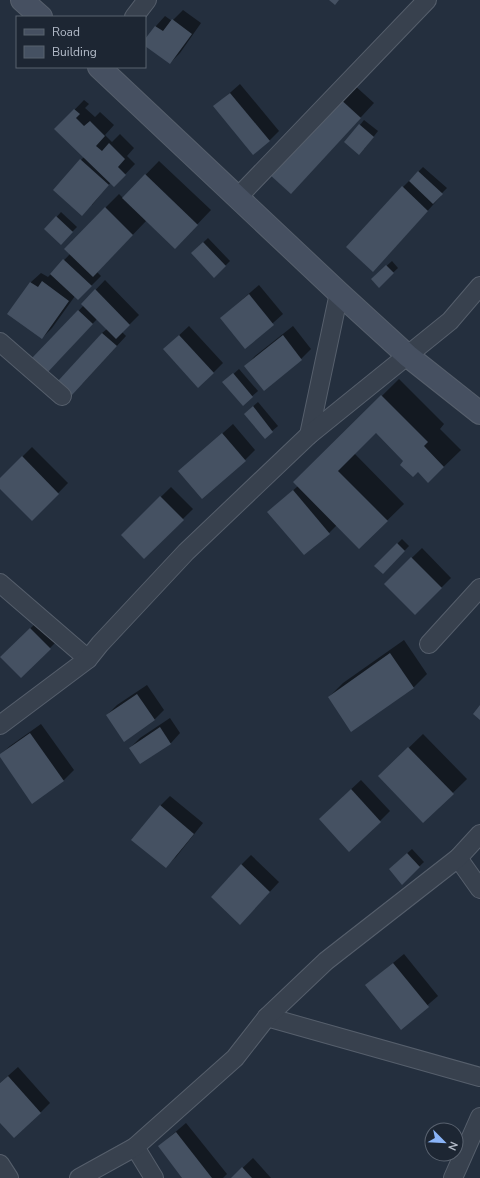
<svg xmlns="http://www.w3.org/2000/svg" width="480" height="1178" font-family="'Nunito Sans',sans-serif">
<rect width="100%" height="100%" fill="#242f3e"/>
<!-- shadow -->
<g fill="#0007">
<polygon points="183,10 201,23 180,53 170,63 145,45 145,41 156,26 165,16 172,21"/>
<polygon points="240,84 279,131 269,141 215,106"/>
<polygon points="353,84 374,103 291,193 270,174"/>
<polygon points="84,100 89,104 85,108 95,117 100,112 114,125 105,135 112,142 120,134 134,148 127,156 135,164 114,186 111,182 92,205 81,160 84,157 56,129"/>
<polygon points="364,120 378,131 364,149 360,125"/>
<polygon points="159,161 211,210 189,233 147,220 97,272 101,276 88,289 75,296 52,328 42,338 9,314 31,282 41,273 48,277 70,254 105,208 119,194 123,198"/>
<polygon points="423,167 447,188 440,195 441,196 387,256 403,187"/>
<polygon points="61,212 77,227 61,243 46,229"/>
<polygon points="208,238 230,261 214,277 192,253"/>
<polygon points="392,261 398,268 379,286 372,279"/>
<polygon points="105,280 139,315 122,332 126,336 82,384 102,333 107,329 97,319 57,362 34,358 84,305 82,304"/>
<polygon points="259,285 283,314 245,348 221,318"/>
<polygon points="189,326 223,363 213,373 174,340"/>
<polygon points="293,326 311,349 301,359 264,389 246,366 255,356"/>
<polygon points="239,369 258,391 243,404 229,378"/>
<polygon points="399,379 444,424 440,429 461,450 428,482 418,471 405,461 376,432 354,453 404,504 359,548 337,525 329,533 269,512 298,486 295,482"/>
<polygon points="258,402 278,426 265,437 250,409"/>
<polygon points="233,424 255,450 245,460 180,471"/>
<polygon points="32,447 68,483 32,520 0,487 0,479"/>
<polygon points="171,487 193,509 144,557 122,535"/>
<polygon points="402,539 409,546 383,573 375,566"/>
<polygon points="422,548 451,578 415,614 385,584"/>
<polygon points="40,619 60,638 21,677 1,657"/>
<polygon points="404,640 427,674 413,688 329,697 343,683"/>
<polygon points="147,685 164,710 154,720 107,715 117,705"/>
<polygon points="170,718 180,733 171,743 140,763 130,748 140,738"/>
<polygon points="41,724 74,770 64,780 33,802 0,755 10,746"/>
<polygon points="423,734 467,779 423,822 393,763"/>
<polygon points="361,780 390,811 380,821 330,809"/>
<polygon points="170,796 203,823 176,857 166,866 160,806"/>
<polygon points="412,849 424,862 402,883 395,864"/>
<polygon points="251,855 279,882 250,913 241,865"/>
<polygon points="404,954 438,996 401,1028 367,985 377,976"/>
<polygon points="18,1067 50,1103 40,1113 0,1121 0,1083"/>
<polygon points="186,1123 227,1174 223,1178 184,1178 159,1146"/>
<polygon points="253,1158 271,1178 232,1178"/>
</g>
<!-- building -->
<g fill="#455162">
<polygon points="329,0 339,0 335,5"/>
<polygon points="172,19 192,34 170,64 145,46 145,39 155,26 163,31"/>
<polygon points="230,93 270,141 253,155 213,106"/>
<polygon points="338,97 361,118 291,194 269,174"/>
<polygon points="74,109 80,114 76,118 84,126 90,121 105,136 96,146 102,151 109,143 125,159 118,167 126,175 114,187 54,129"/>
<polygon points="359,124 374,137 359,155 344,142"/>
<polygon points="80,159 109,185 82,216 53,190"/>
<polygon points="418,171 443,194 433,204 409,181"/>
<polygon points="145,174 198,225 175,249 122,198"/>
<polygon points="402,186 428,211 373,272 346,247"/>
<polygon points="105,207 133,235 93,277 64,249"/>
<polygon points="56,216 73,232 61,245 44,229"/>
<polygon points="203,242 226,266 214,278 191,253"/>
<polygon points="63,259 92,286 78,300 50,274"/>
<polygon points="386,265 394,273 379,288 371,279"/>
<polygon points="42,281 69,301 42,339 7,314 30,282 38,287"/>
<polygon points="95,289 130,325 116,339 81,304"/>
<polygon points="249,294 274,325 245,349 220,318"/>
<polygon points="78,310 93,324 47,373 32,358"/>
<polygon points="102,333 117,346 72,395 58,381"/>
<polygon points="179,335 214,373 198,388 163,349"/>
<polygon points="283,335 302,360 264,391 244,366"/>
<polygon points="233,373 253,397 243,406 222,382"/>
<polygon points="381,395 428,442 424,446 444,467 428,483 418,472 413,477 400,465 403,461 376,433 338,471 388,521 359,549 293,482"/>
<polygon points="253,406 273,432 265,439 244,414"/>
<polygon points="222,433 246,461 202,499 178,471"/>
<polygon points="22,456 59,494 32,521 0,489 0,478"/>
<polygon points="293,490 330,534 304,555 267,512"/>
<polygon points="160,496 184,520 144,559 121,535"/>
<polygon points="397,543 405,551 383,574 374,566"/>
<polygon points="411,557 442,588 415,615 384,584"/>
<polygon points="30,628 51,649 21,678 0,657"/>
<polygon points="390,653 414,688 351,732 328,697"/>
<polygon points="137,694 155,720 124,742 106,715"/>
<polygon points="480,705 480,720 473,714"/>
<polygon points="160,727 171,744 140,764 129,748"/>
<polygon points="30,733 64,781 32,804 0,757 0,754"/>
<polygon points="408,747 454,794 423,823 378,776"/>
<polygon points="351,789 381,822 349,852 319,819"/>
<polygon points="160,805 194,834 166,868 131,840"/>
<polygon points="407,853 420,867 402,885 389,869"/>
<polygon points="241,864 270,892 240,925 211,897"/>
<polygon points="393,963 429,1007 401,1030 365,985"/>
<polygon points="8,1076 41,1113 14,1138 0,1123 0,1083"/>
<polygon points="176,1132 212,1178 182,1178 158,1146"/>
<polygon points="242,1167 252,1178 231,1178"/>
</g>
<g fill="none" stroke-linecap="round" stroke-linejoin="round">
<defs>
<g id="street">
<polyline points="134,17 147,0"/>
<polyline points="238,197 427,0"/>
<polyline points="0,342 62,396"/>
<polyline points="309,435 339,293"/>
<polyline points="0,583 88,659"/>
<polyline points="429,644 480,588"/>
<polyline points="0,725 88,659 100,644 186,552 309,435 450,321 480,286"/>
<polyline points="458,858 480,889"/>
<polyline points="267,1017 480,1077"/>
<polyline points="135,1147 154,1178"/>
<polyline points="0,1164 9,1178"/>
<polyline points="79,1178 135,1147 235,1058 267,1017 326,961 458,858 480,834"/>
<polyline points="453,1178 480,1117"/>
</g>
<g id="secondary">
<polyline points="22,0 41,17"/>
<polyline points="99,67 339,293 408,356 480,413"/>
</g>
</defs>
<!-- street casing -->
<use href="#street" stroke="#565f6c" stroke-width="20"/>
<!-- secondary casing -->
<use href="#secondary" stroke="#565f6c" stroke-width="24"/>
<!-- street -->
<use href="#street" stroke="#38414e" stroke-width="18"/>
<!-- secondary -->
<use href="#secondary" stroke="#465061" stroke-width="22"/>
</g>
<!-- legend -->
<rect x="16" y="16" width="130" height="52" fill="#1d2633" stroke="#59626f"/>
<rect x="24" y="29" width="20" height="6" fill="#465061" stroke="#59626f"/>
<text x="52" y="36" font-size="12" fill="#b4bcc9">Road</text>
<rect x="24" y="46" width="20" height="12" fill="#455162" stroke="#59626f"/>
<text x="52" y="56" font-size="12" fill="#b4bcc9">Building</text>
<!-- north arrow -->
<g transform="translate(444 1142) rotate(114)"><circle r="19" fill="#1d2633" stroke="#59626f"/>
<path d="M0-3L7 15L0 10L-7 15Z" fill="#8ab4f8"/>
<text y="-6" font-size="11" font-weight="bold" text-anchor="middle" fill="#b4bcc9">N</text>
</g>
</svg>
